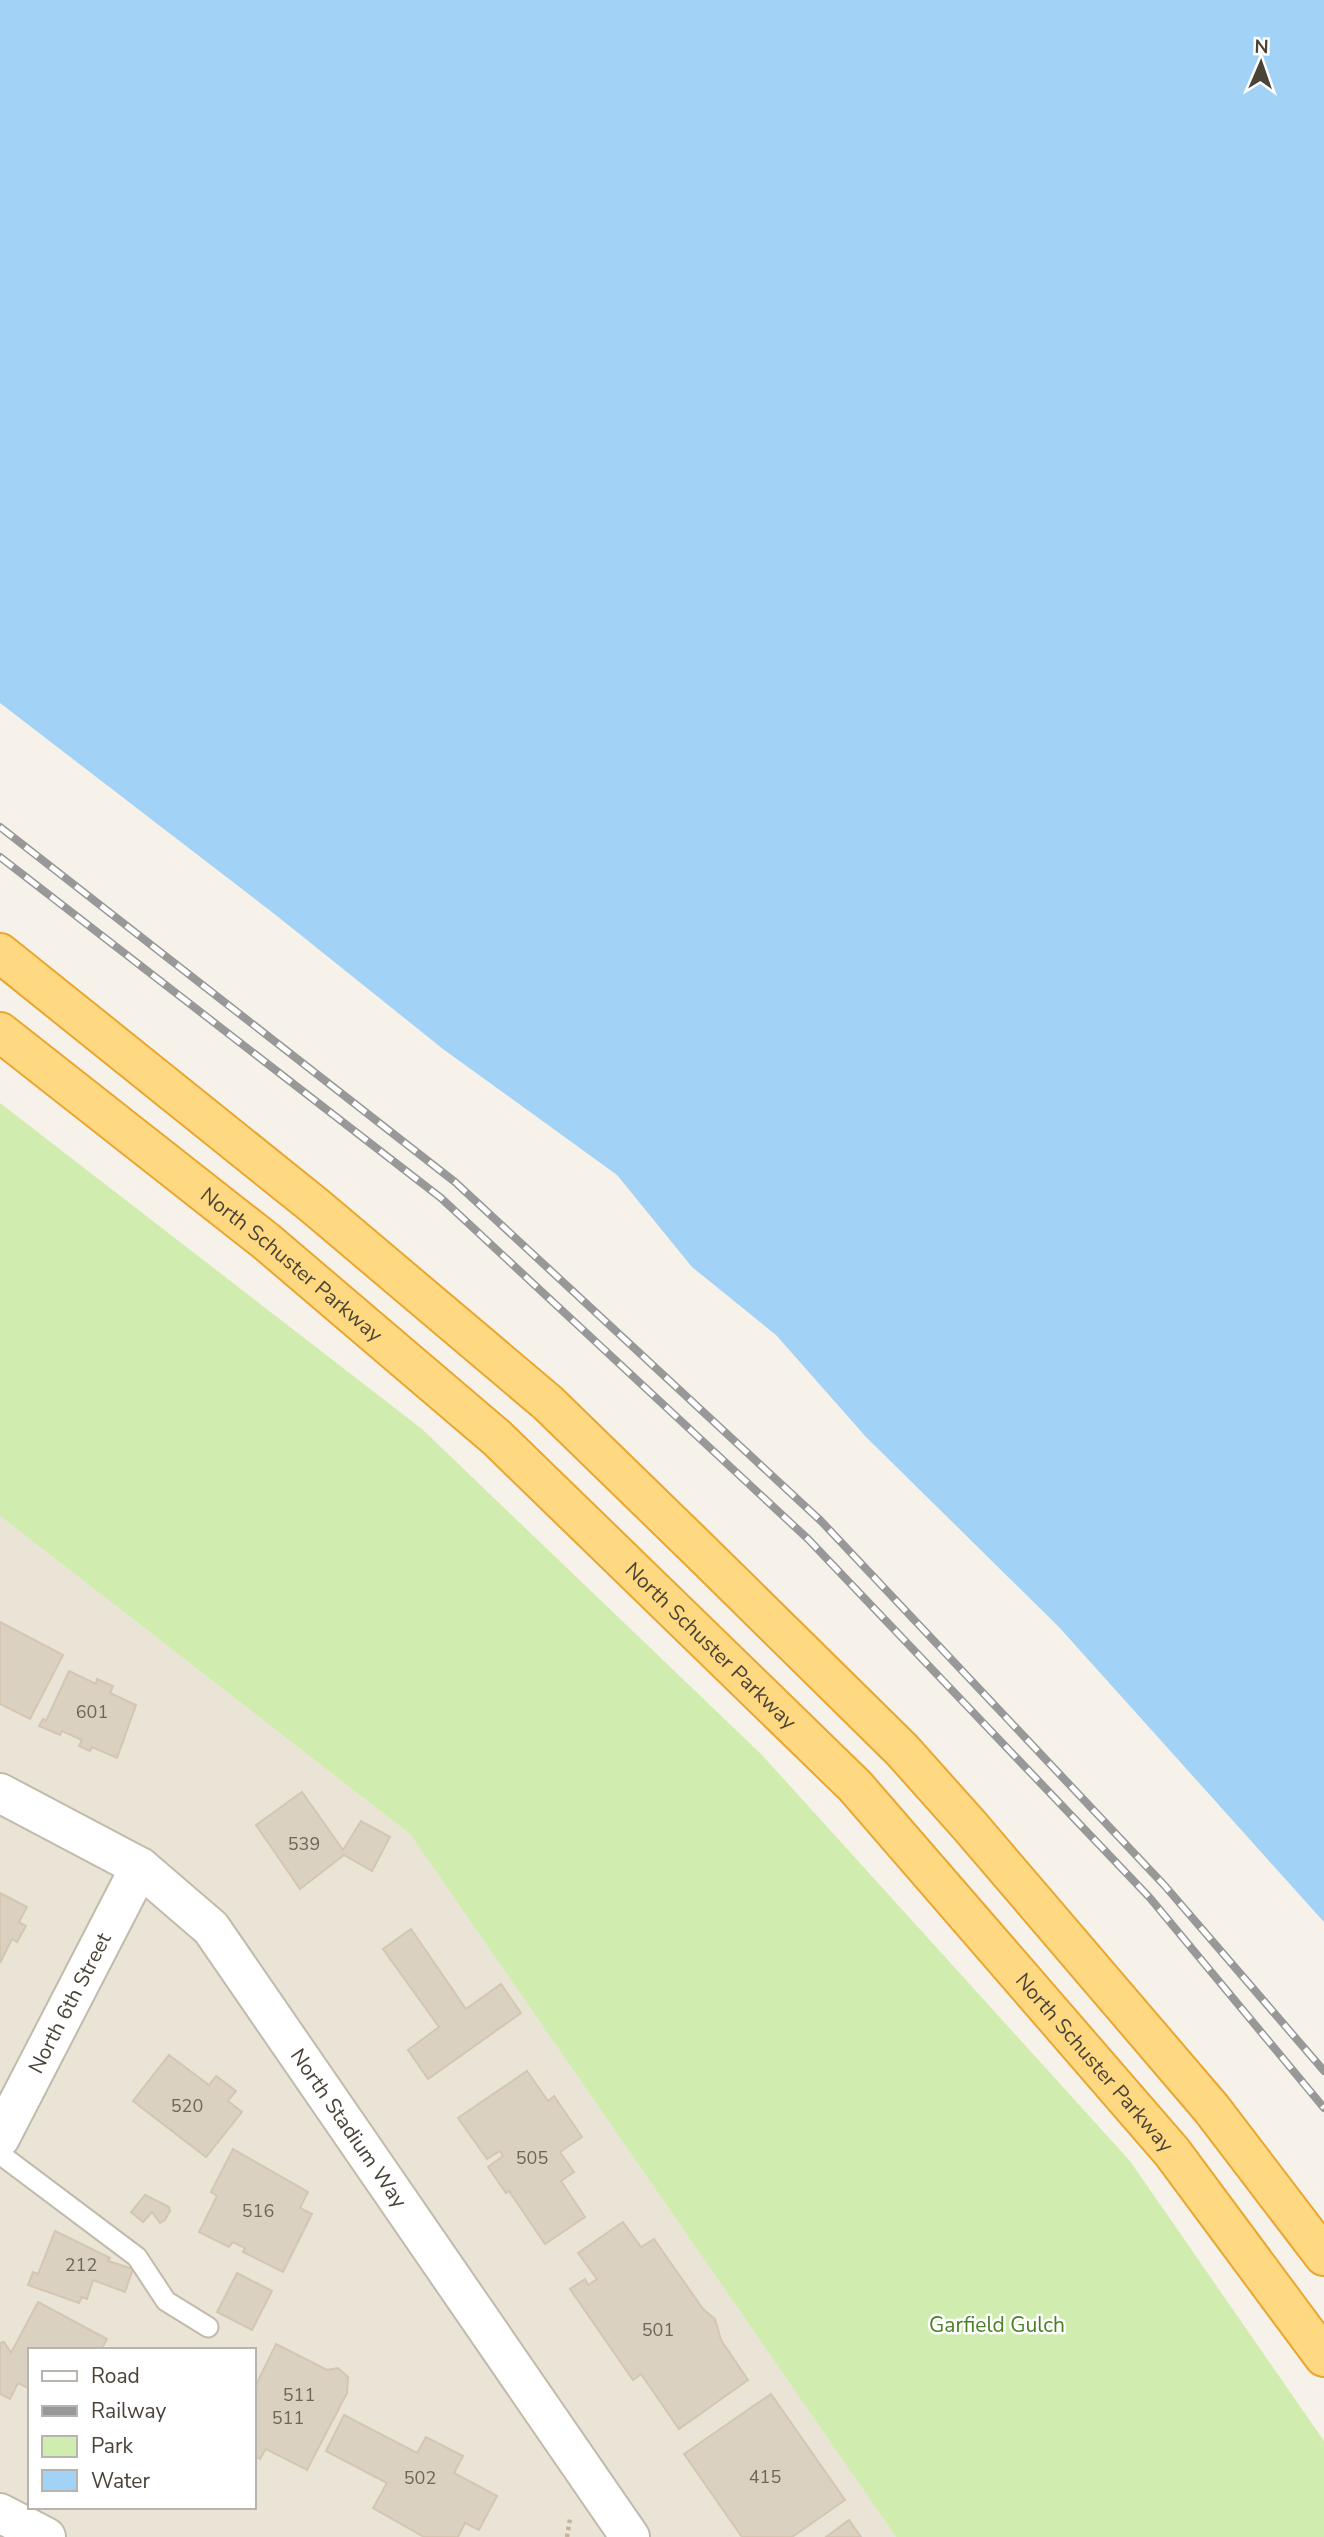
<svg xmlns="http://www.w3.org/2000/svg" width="1324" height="2537" font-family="'Nunito Sans',sans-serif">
<rect width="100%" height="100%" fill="#f6f2e9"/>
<!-- residential -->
<path fill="#eae4d7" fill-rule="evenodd" d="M0 1516 410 1834 896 2537H0ZM30 2350H254V2507H30Z"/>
<!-- green -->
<polygon fill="#d0ecaf" points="0,1103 422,1429 762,1755 1130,2161 1324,2441 1324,2537 896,2537 410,1834 0,1516"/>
<!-- water -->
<polygon fill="#a2d3f6" points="0,0 1324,0 1324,1922 1058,1626 866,1437 776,1335 692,1267 617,1175 443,1049 277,916 0,703"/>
<!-- building -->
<g fill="#dbd1c0" stroke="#d4c6b0" stroke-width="2">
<polygon points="0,1622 63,1655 30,1719 0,1704"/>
<polygon points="69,1671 96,1684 97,1679 113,1686 110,1693 136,1705 117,1758 92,1747 90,1751 79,1746 82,1740 62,1731 60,1735 39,1726 43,1719 46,1721"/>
<polygon points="302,1792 343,1850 361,1821 390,1837 372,1871 344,1855 300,1889 256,1825"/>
<polygon points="0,1893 27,1907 19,1922 26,1926 17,1942 12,1939 0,1963"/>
<polygon points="411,1929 466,2009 501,1984 521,2013 428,2079 408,2050 439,2027 383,1949"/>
<polygon points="169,2055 209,2085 216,2076 236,2091 228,2101 242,2112 206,2157 133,2101"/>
<polygon points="527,2071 548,2101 554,2096 582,2137 560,2152 574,2172 561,2181 585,2217 545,2244 509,2191 506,2193 488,2167 503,2156 500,2151 487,2159 458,2118"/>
<polygon points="233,2149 308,2192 300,2208 312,2214 283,2272 243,2252 245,2248 233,2242 229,2247 199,2232 217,2196 211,2192"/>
<polygon points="145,2195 169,2207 170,2211 165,2220 160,2223 152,2212 143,2222 131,2212"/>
<polygon points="623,2222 641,2247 654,2239 703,2309 715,2319 721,2340 748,2380 679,2429 641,2374 633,2380 570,2289 585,2279 588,2285 597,2279 578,2253"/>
<polygon points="55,2231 110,2258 108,2261 133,2269 125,2292 93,2280 87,2299 82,2297 79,2303 28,2285 33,2272 38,2274"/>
<polygon points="237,2273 272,2291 252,2330 217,2312"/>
<polygon points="38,2302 107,2339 101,2350 30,2350 30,2389 18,2383 10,2399 0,2394 0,2343 4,2342 11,2353"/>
<polygon points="276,2344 327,2370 338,2368 348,2377 347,2393 307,2470 266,2449 260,2459 254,2456 254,2389"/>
<polygon points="771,2394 845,2500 792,2537 742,2537 684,2454"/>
<polygon points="344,2415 417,2453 426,2437 463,2456 454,2473 497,2496 479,2530 465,2523 458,2537 424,2537 373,2508 387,2483 326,2451"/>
<polygon points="849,2520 861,2537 826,2537"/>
</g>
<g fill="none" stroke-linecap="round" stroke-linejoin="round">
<defs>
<polyline id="service" points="0,2154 137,2257 166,2301 208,2327"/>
<g id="minor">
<path id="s1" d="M0 1793 140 1867 211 1928 630 2537"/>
<path id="s2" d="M0 2138 140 1867"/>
<polyline points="0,2513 46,2537"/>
</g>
<g id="trunk">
<polyline points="0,953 315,1206 548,1403 699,1550 902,1750 969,1825 1211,2108 1324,2256"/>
<path id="s3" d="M0 1032 267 1242 497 1438 855 1786 1172 2152 1324 2357"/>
</g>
</defs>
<!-- service casing -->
<use href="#service" stroke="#c2baab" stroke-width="23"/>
<!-- minor casing -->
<use href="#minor" stroke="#c2baab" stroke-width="42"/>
<!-- trunk casing -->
<use href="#trunk" stroke="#e9a630" stroke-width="42"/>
<!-- path -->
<polyline stroke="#c5b69b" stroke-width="4.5" stroke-dasharray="3.5 3.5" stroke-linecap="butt" points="567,2537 570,2519"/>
<!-- service -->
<use href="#service" stroke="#fff" stroke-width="19"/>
<!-- minor -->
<use href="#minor" stroke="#fff" stroke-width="38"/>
<!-- trunk -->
<use href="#trunk" stroke="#ffd982" stroke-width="38"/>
<defs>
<g id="rail">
<polyline points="0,827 455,1182 821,1521 1165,1886 1324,2071"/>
<polyline points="0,857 441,1198 808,1539 1150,1898 1324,2108"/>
</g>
</defs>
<!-- rail casing -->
<use href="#rail" stroke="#989898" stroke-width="8"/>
<!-- rail -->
<use href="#rail" stroke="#fff" stroke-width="5" stroke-dasharray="16" stroke-linecap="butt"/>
</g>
<g text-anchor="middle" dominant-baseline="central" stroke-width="5" stroke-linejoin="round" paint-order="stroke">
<!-- number labels -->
<g font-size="18" fill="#6e6659">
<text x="92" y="1712">601</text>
<text x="304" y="1844">539</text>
<text x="187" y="2106">520</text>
<text x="532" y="2158">505</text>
<text x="258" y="2211">516</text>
<text x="81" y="2265">212</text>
<text x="658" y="2330">501</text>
<text x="299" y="2395">511</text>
<text x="288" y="2418">511</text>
<text x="765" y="2477">415</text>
<text x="420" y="2478">502</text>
</g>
<!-- street labels -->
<g font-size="21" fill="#4a4337" stroke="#fff">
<text stroke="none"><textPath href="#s3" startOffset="373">North Schuster Parkway</textPath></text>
<text stroke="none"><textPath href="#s3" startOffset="940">North Schuster Parkway</textPath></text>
<text stroke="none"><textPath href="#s2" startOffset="152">North 6th Street</textPath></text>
<text stroke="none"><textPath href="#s3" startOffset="1507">North Schuster Parkway</textPath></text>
<text stroke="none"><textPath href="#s1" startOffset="495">North Stadium Way</textPath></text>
</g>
<!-- park labels -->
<g font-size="21" fill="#478124" stroke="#fff">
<text x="997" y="2325">Garfield Gulch</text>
</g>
</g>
<!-- legend -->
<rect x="28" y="2348" width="228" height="161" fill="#ffffff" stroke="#b7b4af" stroke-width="2"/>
<rect x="42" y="2371" width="35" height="10" fill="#ffffff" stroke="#b7b4af" stroke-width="2"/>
<text x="91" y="2383" font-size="21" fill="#4a4337">Road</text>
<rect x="42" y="2406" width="35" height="10" fill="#989898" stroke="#b7b4af" stroke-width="2"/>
<text x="91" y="2418" font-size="21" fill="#4a4337">Railway</text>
<rect x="42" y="2436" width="35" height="21" fill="#d0ecaf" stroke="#b7b4af" stroke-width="2"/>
<text x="91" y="2453" font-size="21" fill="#4a4337">Park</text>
<rect x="42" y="2470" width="35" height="21" fill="#a2d3f6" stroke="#b7b4af" stroke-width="2"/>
<text x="91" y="2488" font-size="21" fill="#4a4337">Water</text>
<!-- north arrow -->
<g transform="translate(1261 63) rotate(2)" stroke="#ffffff" stroke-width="5" paint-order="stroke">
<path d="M0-5L12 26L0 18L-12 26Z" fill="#4a4337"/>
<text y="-10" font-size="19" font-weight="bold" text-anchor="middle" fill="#4a4337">N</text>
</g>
</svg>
